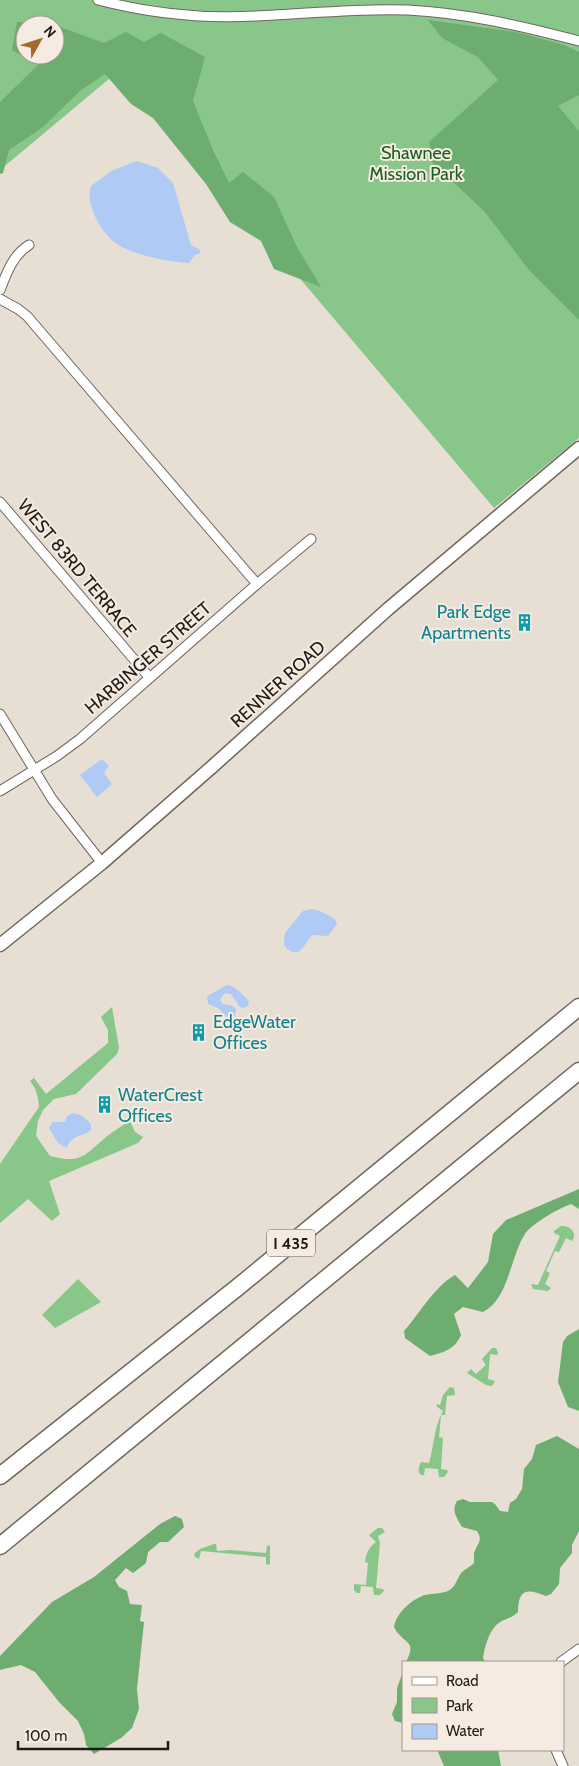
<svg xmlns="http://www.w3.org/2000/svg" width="579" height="1766" font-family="Cabin,sans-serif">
<rect width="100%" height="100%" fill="#e7ded4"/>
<!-- green -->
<g fill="#88c689" fill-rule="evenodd">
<path d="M0 0H579V438L494 508 122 68 0 170ZM25 25H55V55H25Z"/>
<path d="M112 1007 119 1048 117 1054 76 1094 54 1099 43 1110 38 1121 36 1136 50 1156C81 1164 84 1156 106 1137 113 1131 122 1126 130 1121L135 1132 143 1137 138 1143 49 1181 60 1214 52 1221 28 1199 0 1223V1164L39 1107C38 1097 37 1089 30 1081L34 1078 46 1094 108 1043V1030L101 1017Z"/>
<path d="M561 1226C570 1225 578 1233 572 1241L566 1238 559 1252 555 1251 546 1271 550 1273 545 1284 551 1288 548 1291 533 1289 531 1284 538 1285 560 1236 554 1233V1231Z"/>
<polygon points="78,1279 101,1302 55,1328 42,1315"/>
<polygon points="492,1348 496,1348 498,1353 497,1355 490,1354 488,1379 495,1381 492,1386 486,1385 467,1373 471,1369 476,1374 486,1365 482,1359"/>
<path d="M450 1387 454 1388 455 1395 447 1396 445 1415H441L439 1437 443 1438 441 1469 447 1470 448 1472 444 1477H439L438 1469 425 1468 424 1475H421C417 1471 419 1467 421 1462L429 1463C434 1447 434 1426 443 1411L436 1406 438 1404 440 1405 443 1395Z"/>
<path d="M378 1528H382L385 1532 378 1536 380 1543 376 1588 383 1589 384 1591 380 1595H374L373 1587 361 1586 360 1593H357L354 1590V1584L366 1585 368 1563 365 1562C366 1553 370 1546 376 1542L369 1535Z"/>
<polygon points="214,1544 216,1544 217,1551 230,1550 266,1553 267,1546 270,1545 270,1563 269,1565 266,1564 266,1557 201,1551 199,1559 195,1557 194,1554 200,1549"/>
</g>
<!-- forest -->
<g fill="#6dad6f" fill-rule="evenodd">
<polygon points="428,20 516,32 564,45 579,52 579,95 558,106 579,131 579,320 529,270 485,212 432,162 429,142 498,80 478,57 442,38"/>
<path d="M17 22 52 24 104 43 126 32 144 42 161 33 205 57 193 101 213 150 229 183 243 172 274 197 296 245 321 287 274 269 261 241 230 222 206 184 153 118 131 104 105 74 80 91 43 127 9 150 3 173 0 174V102L38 65 12 50ZM25 25H55V55H25Z"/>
<path d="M579 1189V1209L571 1204C559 1208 531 1224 525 1234 510 1257 509 1299 483 1312L463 1307 454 1314 461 1335C455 1349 445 1352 430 1356L405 1338 404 1331C421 1312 433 1288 455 1275L468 1288 488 1262 493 1234 506 1220Z"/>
<polygon points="579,1329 579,1411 568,1407 558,1382 563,1342 567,1336"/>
<path d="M557 1436 579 1449V1531L572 1545V1553L560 1568 559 1584 551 1594 546 1596C527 1588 518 1589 518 1612 512 1618 507 1618 500 1622 489 1629 485 1646 483 1658L485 1662H406C418 1639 403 1645 394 1627 396 1613 412 1599 425 1595 433 1593 441 1594 448 1591 457 1586 456 1579 462 1572 465 1569 470 1567 474 1563 474 1562 474 1555 474 1554 476 1544 484 1542 477 1531L462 1527C457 1518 451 1511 457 1501L463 1499 470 1502H492L495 1504 500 1511 508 1512 510 1503 516 1499 522 1489 524 1469 532 1459 536 1445Z"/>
<polygon points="175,1516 182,1519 184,1527 168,1542 160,1542 148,1552 146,1563 133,1573 126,1568 115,1580 119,1587 127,1591 130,1604 142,1605 140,1621 144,1622 137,1689 139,1709 132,1728 121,1738 94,1754 86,1745 84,1734 78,1721 59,1702 35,1672 21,1665 0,1670 0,1656 52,1602 94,1577 160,1524"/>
<polygon points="403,1672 403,1723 395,1721 392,1714 397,1702 397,1688"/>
<polygon points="440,1750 498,1750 501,1766 444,1766 438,1752"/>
</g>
<!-- water -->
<g fill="#afcaf5">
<path d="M137 161 158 168 173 183 191 245 199 249 201 253 195 255 189 263C169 262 133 255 117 244 104 235 93 217 90 201 89 196 90 191 91 186L113 170Z"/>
<polygon points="102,759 109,766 104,773 112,784 97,797 80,775"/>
<path d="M311 909 320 911 335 919 337 924 328 936 312 935C303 946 298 962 284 945L285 933 303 911Z"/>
<path d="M227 985C233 985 246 996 249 1002L248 1006 243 1008 239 1006 231 994 225 993 220 1000C223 1006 227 1004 233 1006L236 1009 235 1016 231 1018 226 1016 218 1008 208 1004 207 996Z"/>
<path d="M73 1113 81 1115 91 1124V1130C82 1138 75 1132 67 1147H64L58 1143 49 1128 53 1122H65L67 1116Z"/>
</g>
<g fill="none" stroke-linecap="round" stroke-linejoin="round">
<defs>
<g id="minor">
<path d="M98 0C148 13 204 19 256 16 307 14 357 8 408 10 466 13 522 26 579 41"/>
<path d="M0 290C7 272 13 255 29 245"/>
<polyline points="0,299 18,309 27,316 257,584"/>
<polyline points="0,502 149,677"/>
<polyline points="0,714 52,799 102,863"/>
<polyline points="0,791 57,756 80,739 257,584 311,539"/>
<polyline points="561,1662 579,1649"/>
<polyline points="556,1750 563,1766"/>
</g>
<polyline id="secondary" points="0,945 102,863 213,766 388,609 579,448"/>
<g id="motorway">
<polyline points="0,1476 238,1287 579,1007"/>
<polyline points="0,1546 579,1071"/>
</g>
</defs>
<!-- minor casing -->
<use href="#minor" stroke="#6f675e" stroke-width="11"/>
<!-- secondary casing -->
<use href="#secondary" stroke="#6f675e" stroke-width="15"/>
<!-- motorway casing -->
<use href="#motorway" stroke="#6f675e" stroke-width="19"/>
<!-- minor -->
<use href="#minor" stroke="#fff" stroke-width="9"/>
<!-- secondary -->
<use href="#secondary" stroke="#fff" stroke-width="12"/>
<!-- motorway -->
<use href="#motorway" stroke="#fff" stroke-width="16"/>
</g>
<!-- icons -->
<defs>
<symbol id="building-bare" viewBox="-9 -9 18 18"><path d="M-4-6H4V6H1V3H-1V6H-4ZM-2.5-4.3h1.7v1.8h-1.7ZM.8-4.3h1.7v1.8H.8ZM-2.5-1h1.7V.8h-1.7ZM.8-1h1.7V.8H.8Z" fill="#0f9aa8" stroke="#f5ebe1" stroke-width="2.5" paint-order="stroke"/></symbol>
</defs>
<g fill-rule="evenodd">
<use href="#building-bare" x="512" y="610" width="25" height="25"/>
<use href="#building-bare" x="186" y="1020" width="25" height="25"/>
<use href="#building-bare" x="92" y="1092" width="25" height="25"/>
</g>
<g text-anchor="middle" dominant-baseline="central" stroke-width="4" stroke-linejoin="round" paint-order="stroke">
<!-- shield labels -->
<rect fill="#f5ebe1" stroke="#5f5954" stroke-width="1" x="267" y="1229.5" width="48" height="27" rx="4"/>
<g font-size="16" font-weight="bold" fill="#1f1b18">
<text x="291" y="1243">I 435</text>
</g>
<!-- park labels -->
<g font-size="18" fill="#1b5e22" stroke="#f5ebe1">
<text x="416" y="153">Shawnee<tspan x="416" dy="21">Mission Park</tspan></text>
</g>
<!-- street labels -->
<g font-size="18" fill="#1f1b18" stroke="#f5ebe1">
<text transform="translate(77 568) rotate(50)">WEST 83RD TERRACE</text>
<text transform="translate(148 658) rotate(-41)">HARBINGER STREET</text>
<text transform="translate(278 684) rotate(-42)">RENNER ROAD</text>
</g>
<!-- culture labels -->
<g font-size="18" fill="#0d838f" stroke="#f5ebe1" text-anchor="start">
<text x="511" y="612" text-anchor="end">Park Edge<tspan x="511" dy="21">Apartments</tspan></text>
<text x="213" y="1022">EdgeWater<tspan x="213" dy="21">Offices</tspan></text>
<text x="118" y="1095">WaterCrest<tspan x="118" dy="21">Offices</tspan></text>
</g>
</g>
<!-- legend -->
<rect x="402" y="1661" width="162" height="90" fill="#f5ebe1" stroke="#9f9891"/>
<rect x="412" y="1677" width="25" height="8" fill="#ffffff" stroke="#9f9891"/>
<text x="446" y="1686" font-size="15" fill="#1f1b18">Road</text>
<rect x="412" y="1698" width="25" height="15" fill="#88c689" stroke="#9f9891"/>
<text x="446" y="1711" font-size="15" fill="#1f1b18">Park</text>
<rect x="412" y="1724" width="25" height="15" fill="#afcaf5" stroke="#9f9891"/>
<text x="446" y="1736" font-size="15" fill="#1f1b18">Water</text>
<!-- north arrow -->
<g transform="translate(40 40) rotate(50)"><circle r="24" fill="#f5ebe1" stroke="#9f9891"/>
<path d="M0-4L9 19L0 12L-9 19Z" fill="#a5692b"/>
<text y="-8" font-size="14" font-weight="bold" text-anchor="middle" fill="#1f1b18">N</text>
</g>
<!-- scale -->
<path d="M18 1741v8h150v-8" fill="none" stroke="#1f1b18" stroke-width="2.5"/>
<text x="25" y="1741" font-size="15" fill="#1f1b18" stroke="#f5ebe1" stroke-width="4" paint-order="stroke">100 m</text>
</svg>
